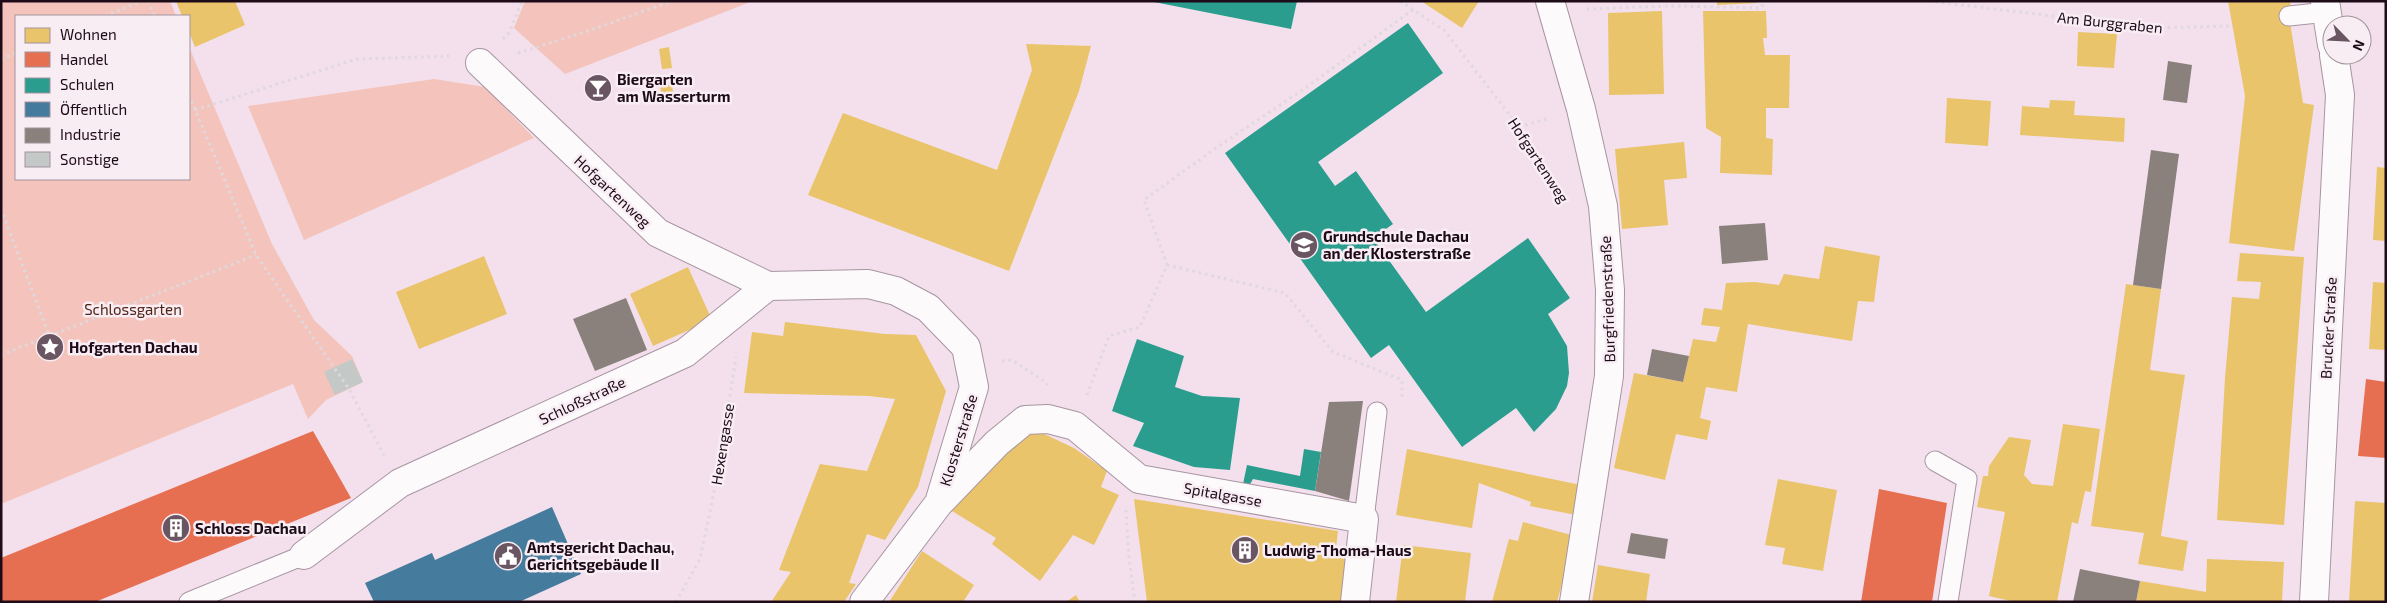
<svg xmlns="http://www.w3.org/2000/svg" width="2387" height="603" font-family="'Exo 2',sans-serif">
<rect width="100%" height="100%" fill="#f3e0ec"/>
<!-- green -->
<g fill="#f4c4bc">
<polygon points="1,1 170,1 176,16 16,16 16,179 189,179 189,47 272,244 314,320 352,356 363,382 326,400 308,419 293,384 1,504"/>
<polygon points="525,1 753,1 565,74 514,28"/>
<polygon points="434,79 485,87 534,138 304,240 248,106"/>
</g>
<!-- homes -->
<g fill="#e9c46a">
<polygon points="176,1 235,1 245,25 195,47 189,32 189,16 182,16"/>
<polygon points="1421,1 1479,1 1462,28"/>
<polygon points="1717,1 1757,1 1757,3 1717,5"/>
<polygon points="2228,1 2290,1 2291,9 2288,10 2303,103 2314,105 2294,251 2229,243 2245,96"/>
<polygon points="1662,11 1664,94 1609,95 1608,13"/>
<polygon points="1703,11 1766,11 1767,38 1763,38 1765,55 1790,55 1789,108 1766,108 1766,138 1773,139 1772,175 1720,173 1721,137 1706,128"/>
<polygon points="2078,32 2117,34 2114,68 2077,66"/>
<polygon points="1026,44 1091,46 1079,91 1009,271 808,195 843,113 997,170 1032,70"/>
<polygon points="669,47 672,68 662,69 659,49"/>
<polygon points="672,83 674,102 662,103 660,84"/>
<polygon points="1947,98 1991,101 1988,146 1945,143"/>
<polygon points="2050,100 2075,101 2074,115 2125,118 2124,142 2020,135 2022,106 2049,108"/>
<polygon points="1684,142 1687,178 1664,180 1668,225 1622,229 1615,149"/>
<polygon points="2377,167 2386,168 2386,241 2373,240"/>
<polygon points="1825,246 1880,256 1874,302 1858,301 1852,341 1748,324 1737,392 1706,387 1700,418 1711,421 1707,440 1676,434 1665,480 1614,468 1634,373 1683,382 1693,339 1716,342 1720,327 1701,325 1704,308 1722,310 1726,283 1755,282 1779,285 1784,274 1819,279"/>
<polygon points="2240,253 2304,257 2284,525 2217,520 2225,378 2232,297 2259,299 2261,282 2237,281"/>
<polygon points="484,256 507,314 419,349 396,292"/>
<polygon points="688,267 712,320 653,346 630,294"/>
<polygon points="2373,282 2386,283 2386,350 2369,349"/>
<polygon points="2126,284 2161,289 2150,370 2185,375 2161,536 2188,541 2183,571 2138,564 2144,533 2091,526"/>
<polygon points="785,322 885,334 916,335 946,391 918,487 885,540 867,534 849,583 856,584 844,602 771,602 791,572 779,570 820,464 867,471 895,399 869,396 744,393 752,332 783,336"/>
<polygon points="2063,424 2100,429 2091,492 2085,491 2078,524 2072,522 2057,602 2015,602 1989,596 2005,512 1977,507 1983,476 1988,476 1989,466 2009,437 2031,440 2024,475 2032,484 2053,486"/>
<polygon points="1027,433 1042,433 1074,448 1107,471 1101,487 1119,495 1094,545 1073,535 1040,581 992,544 996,538 952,511 1000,450"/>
<polygon points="1407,449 1581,485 1576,515 1530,506 1531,502 1479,483 1472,528 1396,515"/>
<polygon points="1778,479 1837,490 1823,571 1782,564 1785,548 1765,545"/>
<polygon points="1134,499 1338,531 1336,548 1355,550 1343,602 1147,602"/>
<polygon points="2355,501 2386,503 2386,602 2349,602"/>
<polygon points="1523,522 1575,536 1557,602 1492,602 1509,539 1518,541"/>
<polygon points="1403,545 1471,553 1465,602 1396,602"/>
<polygon points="922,551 974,585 963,602 889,602"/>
<polygon points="2207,559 2284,562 2282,602 2136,602 2140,581 2206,592"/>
<polygon points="1598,565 1650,574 1646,602 1592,602"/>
<polygon points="1076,595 1080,602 1066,602"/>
</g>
<!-- shops -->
<g fill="#e76f51">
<polygon points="2366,379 2386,382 2386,458 2358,456"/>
<polygon points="313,431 351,498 95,602 1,602 1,558"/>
<polygon points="1879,489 1947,503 1932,602 1861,602"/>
</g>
<!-- schools -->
<g fill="#2a9d8f">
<polygon points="1149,1 1297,1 1291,29"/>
<polygon points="1408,23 1443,73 1318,162 1335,186 1356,171 1393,224 1373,238 1426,312 1528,238 1570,298 1548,314 1567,346 1569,373 1567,386 1556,409 1534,432 1516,408 1462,447 1389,345 1371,358 1225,153"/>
<polygon points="1137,339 1184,356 1175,387 1202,396 1240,398 1230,470 1194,467 1133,446 1144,423 1112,411"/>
<polygon points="1304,449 1321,452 1315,491 1253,479 1249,486 1243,484 1247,465 1300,476"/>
</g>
<!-- public -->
<polygon fill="#457b9d" points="552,507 581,574 519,602 374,602 365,583 432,553 435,560"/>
<!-- industry -->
<g fill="#8a817c">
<polygon points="2168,61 2192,65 2187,103 2163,100"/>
<polygon points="2151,150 2179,154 2161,289 2133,285"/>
<polygon points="1765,223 1768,260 1722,264 1719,226"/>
<polygon points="626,298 647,350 595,371 573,319"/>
<polygon points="1652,349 1689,356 1683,382 1647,375"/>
<polygon points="1363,401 1349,501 1315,491 1329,402"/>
<polygon points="1631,533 1668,539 1665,559 1627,553"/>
<polygon points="2080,569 2140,581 2136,602 2073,602"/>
</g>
<!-- building -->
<polygon fill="#c4c8c7" points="352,359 363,382 335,395 324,372"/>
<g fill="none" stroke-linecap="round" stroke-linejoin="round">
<defs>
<g id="service">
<polyline points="2289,16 2327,12"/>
<polyline points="1935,461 1967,479 1948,602"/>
<polyline points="1364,519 1377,412"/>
<polyline points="189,602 304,555"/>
</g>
<g id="minor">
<polyline points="1550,1 1581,109 1603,206 1610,290 1609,376 1574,602"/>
<polyline points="2325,1 2332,45"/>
<polyline points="480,63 658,233 768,286"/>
<polyline points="942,500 997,443 1025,420 1048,419 1075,426 1139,479 1364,519 1355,602"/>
<polyline points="304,555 400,483 685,353 768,286 868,284 896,291 928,308 966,347 974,387 939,503 864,602"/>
<polyline points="2314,602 2340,95 2334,55"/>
</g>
</defs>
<!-- service casing -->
<use href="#service" stroke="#a795a1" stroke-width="21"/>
<!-- minor casing -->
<use href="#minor" stroke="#a795a1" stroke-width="30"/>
<!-- path -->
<g stroke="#dfd8dc" stroke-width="3" stroke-dasharray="2.5 4" stroke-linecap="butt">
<polyline points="148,1 155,16"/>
<polyline points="1400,1 1444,30 1519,127 1566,200"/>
<polyline points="1929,1 2151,28 2232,26"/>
<polyline points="1587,9 1670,6 1761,8 1765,1"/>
<polyline points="105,16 142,1"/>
<polyline points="503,39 509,33 522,1"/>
<polyline points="518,53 588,31 672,1"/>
<polyline points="1,59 16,53"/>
<polyline points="189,95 256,255 349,389 384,455"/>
<polyline points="195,110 357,59 449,56"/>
<polyline points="1519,127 1549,118"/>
<polyline points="1,209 49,335"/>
<polyline points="1167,265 1285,293 1333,352 1402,380 1402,397"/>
<polyline points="1,355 256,255"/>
<polyline points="1002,361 1012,360 1047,383 1047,386"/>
<polyline points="1087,395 1109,336 1140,327 1167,265 1144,200 1216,148 1304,89 1414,9"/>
<polyline points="1126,510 1129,558 1135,602"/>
<polyline points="676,602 700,559 717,478 736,357"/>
</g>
<!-- service -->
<use href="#service" stroke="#fdfafc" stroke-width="19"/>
<!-- minor -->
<use href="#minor" stroke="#fdfafc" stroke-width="28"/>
</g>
<!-- icons -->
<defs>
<symbol id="bar-disc" viewBox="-11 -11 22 22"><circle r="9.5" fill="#695662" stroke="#f9edf4"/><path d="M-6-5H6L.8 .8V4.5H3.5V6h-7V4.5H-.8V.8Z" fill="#fff"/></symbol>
<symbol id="school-disc" viewBox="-11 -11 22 22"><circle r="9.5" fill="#695662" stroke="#f9edf4"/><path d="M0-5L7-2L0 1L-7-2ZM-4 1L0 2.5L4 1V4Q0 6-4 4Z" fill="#fff"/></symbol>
<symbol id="sight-disc" viewBox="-11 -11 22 22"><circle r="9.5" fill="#695662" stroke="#f9edf4"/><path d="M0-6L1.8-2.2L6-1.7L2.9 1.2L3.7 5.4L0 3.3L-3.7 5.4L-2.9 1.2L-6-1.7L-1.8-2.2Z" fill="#fff"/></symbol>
<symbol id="building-disc" viewBox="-11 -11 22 22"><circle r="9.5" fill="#695662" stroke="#f9edf4"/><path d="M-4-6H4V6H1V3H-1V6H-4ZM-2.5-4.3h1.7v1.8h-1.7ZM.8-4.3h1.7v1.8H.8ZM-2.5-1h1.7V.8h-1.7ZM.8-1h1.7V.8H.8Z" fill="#fff"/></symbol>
<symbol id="civic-disc" viewBox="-11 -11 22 22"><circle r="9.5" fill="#695662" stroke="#f9edf4"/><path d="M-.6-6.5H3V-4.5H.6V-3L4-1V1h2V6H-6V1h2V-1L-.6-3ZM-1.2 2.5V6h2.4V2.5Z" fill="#fff"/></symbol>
</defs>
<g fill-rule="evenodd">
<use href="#bar-disc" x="582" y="72" width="32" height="32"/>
<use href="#school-disc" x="1288" y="229" width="32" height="32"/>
<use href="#sight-disc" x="34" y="331" width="32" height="32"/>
<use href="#building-disc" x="160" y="512" width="32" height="32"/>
<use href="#building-disc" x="1229" y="534" width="32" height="32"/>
<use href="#civic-disc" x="492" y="540" width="32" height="32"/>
</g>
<g text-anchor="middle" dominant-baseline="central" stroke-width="5" stroke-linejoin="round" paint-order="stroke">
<!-- street labels -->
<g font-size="15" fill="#1e0b18" stroke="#f9edf4">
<text transform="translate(2110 22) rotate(6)">Am Burggraben</text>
<text transform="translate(1539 160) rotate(57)">Hofgartenweg</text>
<text transform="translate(613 191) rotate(43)">Hofgartenweg</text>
<text transform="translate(1607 299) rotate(-92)">Burgfriedenstraße</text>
<text transform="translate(2328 328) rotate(-87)">Brucker Straße</text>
<text transform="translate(582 400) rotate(-25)">Schloßstraße</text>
<text transform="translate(958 440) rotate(-73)">Klosterstraße</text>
<text transform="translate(722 444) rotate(-81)">Hexengasse</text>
<text transform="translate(1223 494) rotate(10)">Spitalgasse</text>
</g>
<!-- poi labels -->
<g font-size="15" font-weight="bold" fill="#1e0b18" stroke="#f9edf4" text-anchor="start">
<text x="617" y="79">Biergarten<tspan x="617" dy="17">am Wasserturm</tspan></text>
<text x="1323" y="236">Grundschule Dachau<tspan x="1323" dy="17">an der Klosterstraße</tspan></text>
<text x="69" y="347">Hofgarten Dachau</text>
<text x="195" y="528">Schloss Dachau</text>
<text x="527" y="547">Amtsgericht Dachau,<tspan x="527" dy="17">Gerichtsgebäude II</tspan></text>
<text x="1264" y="550">Ludwig-Thoma-Haus</text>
</g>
<!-- park labels -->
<g font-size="15" fill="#502515" stroke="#f9edf4">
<text x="133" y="309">Schlossgarten</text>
</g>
</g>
<!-- border -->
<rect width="2387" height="603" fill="none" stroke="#1e0b18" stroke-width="5"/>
<!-- legend -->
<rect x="15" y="15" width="175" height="165" fill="#f9edf4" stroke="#a1939c"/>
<rect x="25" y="28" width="25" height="15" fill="#e9c46a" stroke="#a1939c"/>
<text x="60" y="40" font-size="15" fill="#1e0b18">Wohnen</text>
<rect x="25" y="52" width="25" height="15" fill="#e76f51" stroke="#a1939c"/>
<text x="60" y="65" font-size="15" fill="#1e0b18">Handel</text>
<rect x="25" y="78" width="25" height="15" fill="#2a9d8f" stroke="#a1939c"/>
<text x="60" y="90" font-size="15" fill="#1e0b18">Schulen</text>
<rect x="25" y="102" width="25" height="15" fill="#457b9d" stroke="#a1939c"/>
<text x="60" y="115" font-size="15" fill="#1e0b18">Öffentlich</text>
<rect x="25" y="128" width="25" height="15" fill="#8a817c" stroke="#a1939c"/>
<text x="60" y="140" font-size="15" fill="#1e0b18">Industrie</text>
<rect x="25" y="152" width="25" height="15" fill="#c4c8c7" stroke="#a1939c"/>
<text x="60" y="165" font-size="15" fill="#1e0b18">Sonstige</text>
<!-- north arrow -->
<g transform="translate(2347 40) rotate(114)"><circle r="24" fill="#f9edf4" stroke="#a1939c"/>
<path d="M0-4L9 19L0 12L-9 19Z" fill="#695662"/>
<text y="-8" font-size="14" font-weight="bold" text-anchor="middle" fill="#1e0b18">N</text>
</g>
</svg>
